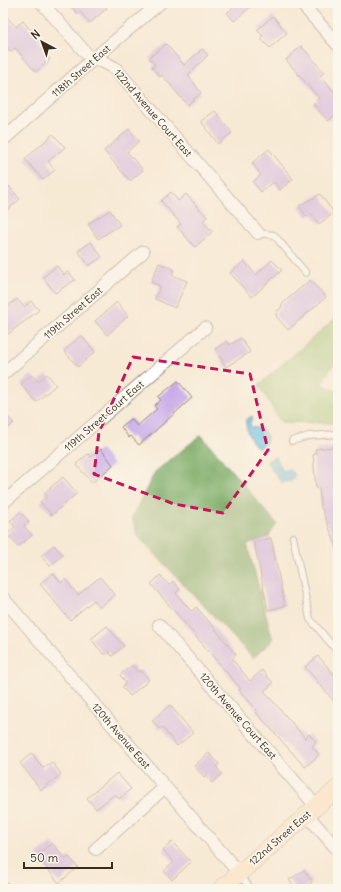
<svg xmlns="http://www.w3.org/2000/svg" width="341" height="892" font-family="Delius,sans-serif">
<rect width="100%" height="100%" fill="#fbf7ec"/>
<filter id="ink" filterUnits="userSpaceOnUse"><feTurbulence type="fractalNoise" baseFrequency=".025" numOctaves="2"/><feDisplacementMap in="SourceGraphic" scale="8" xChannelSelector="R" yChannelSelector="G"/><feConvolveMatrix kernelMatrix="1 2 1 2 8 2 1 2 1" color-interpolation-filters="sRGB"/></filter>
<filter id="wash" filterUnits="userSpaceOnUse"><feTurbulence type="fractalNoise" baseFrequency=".012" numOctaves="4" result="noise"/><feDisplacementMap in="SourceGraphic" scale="16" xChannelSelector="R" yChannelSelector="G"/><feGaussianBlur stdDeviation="0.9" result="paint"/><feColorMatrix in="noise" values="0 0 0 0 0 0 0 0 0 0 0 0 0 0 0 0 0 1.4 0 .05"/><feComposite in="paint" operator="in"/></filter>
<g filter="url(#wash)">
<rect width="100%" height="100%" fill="#f7ead6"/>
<!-- green -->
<polygon fill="#9bc673" stroke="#6b7848" points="338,316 338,357 321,384 338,392 338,423 281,422 259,385"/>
<!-- forest -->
<polygon fill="#7cab65" stroke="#5c6a42" points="201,435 277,524 268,537 247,544 273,640 253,658 137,535 132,517 155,472"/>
<!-- water -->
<g fill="#64bde1" stroke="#507480">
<path d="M252 416 253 417 250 423 251 427 262 429 267 437 266 443 259 448C251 444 245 429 246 420Z"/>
<polygon points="276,457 283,471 290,469 295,475 291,481 281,482 268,464 267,461"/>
</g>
<g id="blocks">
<!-- building -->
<g fill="#c8abe9">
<polygon points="68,3 102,3 107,8 90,23 80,12 78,14"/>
<polygon points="238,3 255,3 234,21 227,13"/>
<polygon points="3,13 16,27 23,21 44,47 42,49 50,59 36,72 15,48 11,52 3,43"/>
<polygon points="273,16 287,33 270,48 260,38 263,36 257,30"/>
<polygon points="166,44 184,65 202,49 208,55 188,75 201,93 187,105 162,75 160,77 152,67 155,65 149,58"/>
<polygon points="301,46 324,72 320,76 338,96 338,112 328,121 313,104 319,98 286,60"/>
<polygon points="215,111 232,133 218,144 201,121"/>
<polygon points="129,129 139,141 127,152 143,170 130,181 104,151"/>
<polygon points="53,134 65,147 48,162 55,170 43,180 25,159"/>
<polygon points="269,149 293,179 280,190 274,182 261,192 253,182 261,175 252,163"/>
<polygon points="3,179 20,199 3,214"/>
<polygon points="171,192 178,201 186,194 207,217 203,221 212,232 195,247 177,227 181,224 161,201"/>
<polygon points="320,194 334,213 319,224 312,214 307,217 299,206"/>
<polygon points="110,210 120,225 98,239 88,224"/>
<polygon points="91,242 102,257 89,266 78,251"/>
<polygon points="272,260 282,270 252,297 230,273 244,261 256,275"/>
<polygon points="159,263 174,269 172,275 187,281 175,308 155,299 160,286 151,282"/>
<polygon points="57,266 64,275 68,271 75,280 55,293 43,277"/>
<polygon points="310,280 326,297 288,330 276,316 277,311 282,307 281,305"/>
<polygon points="17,299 24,307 31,301 39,310 3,338 3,310"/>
<polygon points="117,302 128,316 107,335 95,321"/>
<polygon points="81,335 95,352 78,367 64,351"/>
<polygon points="241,338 250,352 226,367 215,349 227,341 230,345"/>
<polygon points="47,374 56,385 36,402 21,384 32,375 38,382"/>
<polygon points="178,381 192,398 139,445 131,436 129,438 121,427 131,418 137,426 157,409 154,406 161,400 158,397"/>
<polygon points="3,412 14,423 3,433"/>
<polygon points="334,447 336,459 338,458 338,492 334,492 338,502 337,548 321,507 319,488 316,488 313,455 316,454 315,449"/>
<polygon points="101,449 113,465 92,483 76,464 88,454 91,457"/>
<polygon points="63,477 77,493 52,515 40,502 47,496 44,493"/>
<polygon points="20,512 29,521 24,526 32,535 18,547 7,534 15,527 10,521"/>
<polygon points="271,538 285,606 268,610 254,542"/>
<polygon points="54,545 63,555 50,566 41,556"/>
<polygon points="53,573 61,583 65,579 78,595 100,577 115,595 100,607 94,600 70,620 40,584"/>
<polygon points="160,575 169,585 173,581 180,589 176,593 191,611 196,607 212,625 236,655 232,659 250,681 262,670 273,683 264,691 305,738 309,734 316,742 312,746 319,755 305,767 255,711 257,710 239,690 241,689 151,584"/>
<polygon points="107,626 124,646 112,656 108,651 104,655 91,639"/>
<polygon points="318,656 338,679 338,706 305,667"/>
<polygon points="132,665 138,672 141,670 149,680 130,696 122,687 126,683 120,675"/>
<polygon points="170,705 193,733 177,746 162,727 159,729 152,720"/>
<polygon points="32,753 43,768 52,762 61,774 41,790 20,763"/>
<polygon points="209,753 219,764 216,767 222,774 212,783 206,775 204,777 194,766"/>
<polygon points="117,773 131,789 119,799 115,794 96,809 87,798"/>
<polygon points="172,842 191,862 172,880 164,871 174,862 163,850"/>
<polygon points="52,843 66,859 69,857 78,867 59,883 36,855"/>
<polygon points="304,870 312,882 302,889 296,889 289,880"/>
</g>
</g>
</g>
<g filter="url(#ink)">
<use href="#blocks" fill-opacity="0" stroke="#998a7a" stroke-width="1"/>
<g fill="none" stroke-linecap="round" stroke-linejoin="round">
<defs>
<g id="lane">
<polyline points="258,233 274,235 306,273"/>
<polyline points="292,441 309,436 338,434"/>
<polyline points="293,537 310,619 338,652"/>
<polyline points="240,875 251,889"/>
</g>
<g id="street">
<polyline points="42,3 92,60 102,61 115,68 258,233"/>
<polyline points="301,3 338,45"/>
<polyline points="3,140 92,60 160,3"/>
<polyline points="3,374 143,252"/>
<polyline points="3,503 205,328"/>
<polyline points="3,598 239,873"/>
<polyline points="159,625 316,806"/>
<polyline points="307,815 338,850"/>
<polyline points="96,849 165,787"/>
<polyline points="3,888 4,889"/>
</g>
<polyline id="secondary" points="221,889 338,788"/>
</defs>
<!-- lane casing -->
<use href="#lane" stroke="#998a7a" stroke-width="8"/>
<!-- street casing -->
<use href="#street" stroke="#998a7a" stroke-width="14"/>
<!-- secondary casing -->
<use href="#secondary" stroke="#998a7a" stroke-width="18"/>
<!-- lane -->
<use href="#lane" stroke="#fff" stroke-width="6"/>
<!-- street -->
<use href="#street" stroke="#fff" stroke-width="12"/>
<!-- secondary -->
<use href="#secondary" stroke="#fde5c5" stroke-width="17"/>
</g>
</g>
<!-- marked area -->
<path d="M0 0H341V892H0ZM133 357 250 374 268 450 223 513 174 504 94 474 99 432Z" fill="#f7ead6" fill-opacity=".55" fill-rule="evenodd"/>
<path fill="none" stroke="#c2185b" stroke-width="3" stroke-dasharray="8 5" stroke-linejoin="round" d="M133 357 250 374 268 450 223 513 174 504 94 474 99 432Z"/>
<g text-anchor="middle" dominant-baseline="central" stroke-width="3.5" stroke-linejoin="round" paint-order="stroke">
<!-- street labels -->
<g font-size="10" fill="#3b2a1e" stroke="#fbf7ec">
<text transform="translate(81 71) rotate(-41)">118th Street East</text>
<text transform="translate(153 113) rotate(49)">122nd Avenue Court East</text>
<text transform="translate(73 313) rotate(-41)">119th Street East</text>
<text transform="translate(104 416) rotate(-41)">119th Street Court East</text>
<text transform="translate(238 716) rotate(49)">120th Avenue Court East</text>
<text transform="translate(121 736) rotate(49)">120th Avenue East</text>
<text transform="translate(280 838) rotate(-41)">122nd Street East</text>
</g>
</g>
<!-- margin -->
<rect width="341" height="892" fill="none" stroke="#fbf7ec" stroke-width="16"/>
<!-- north arrow -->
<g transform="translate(42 42) rotate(319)" stroke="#fbf7ec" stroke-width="3" paint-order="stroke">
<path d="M0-3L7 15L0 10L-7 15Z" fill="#3b2a1e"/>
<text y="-6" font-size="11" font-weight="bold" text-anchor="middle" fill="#3b2a1e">N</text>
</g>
<!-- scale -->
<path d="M24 862v6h88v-6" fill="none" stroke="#3b2a1e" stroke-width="2"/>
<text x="30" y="862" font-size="12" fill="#3b2a1e" stroke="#fbf7ec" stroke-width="3" paint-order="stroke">50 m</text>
</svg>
